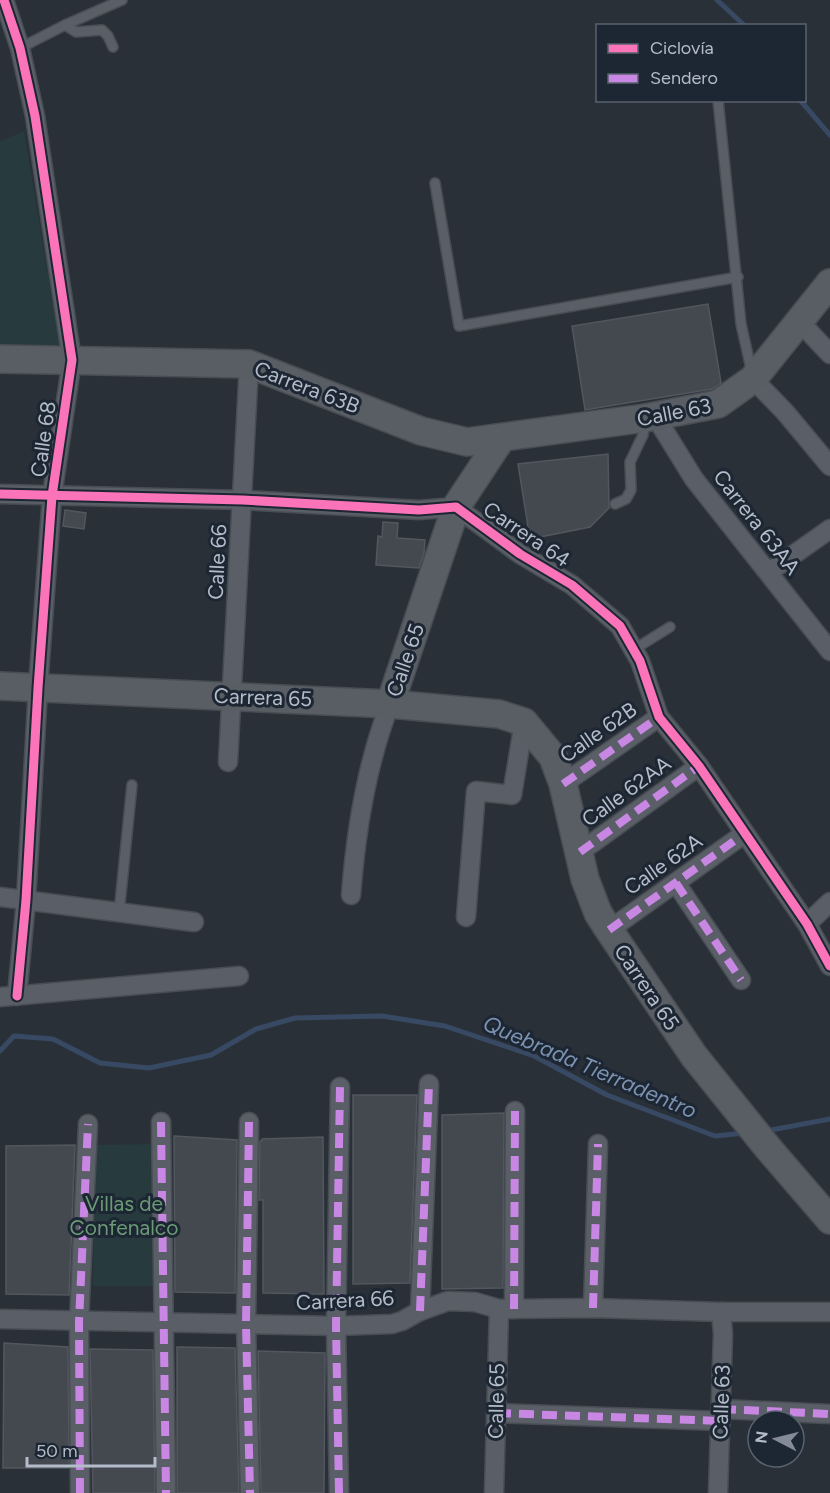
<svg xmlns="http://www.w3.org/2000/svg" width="830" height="1493" font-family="Figtree,sans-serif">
<rect width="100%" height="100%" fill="#2a3038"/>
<!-- green -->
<g fill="#273a3e">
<polygon points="24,131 60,347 0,346 0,142"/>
<polygon points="154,1144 155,1286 93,1286 95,1145"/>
</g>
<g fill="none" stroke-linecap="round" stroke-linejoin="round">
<!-- stream -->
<g stroke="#384963" stroke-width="5">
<polyline points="717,0 745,26"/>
<polyline points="800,100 830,135"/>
<polyline points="0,1051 14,1036 53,1039 100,1063 149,1068 211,1055 256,1029 295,1018 382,1016 445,1026 534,1056 607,1095 715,1136 745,1133"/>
<polyline points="766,1131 830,1119"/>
</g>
</g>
<!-- building -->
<g fill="#444950" stroke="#52575f" stroke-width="1.5">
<polygon points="708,304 721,383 712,389 585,410 572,326"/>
<polygon points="608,454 609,508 590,527 530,539 518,464"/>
<polygon points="65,510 86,513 84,529 63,526"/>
<polygon points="383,522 398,523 397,538 425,540 424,553 419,568 376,565 378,536 382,537"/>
<polygon points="353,1095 417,1095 410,1283 353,1284"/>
<polygon points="504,1113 503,1288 442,1289 442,1115"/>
<polygon points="174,1136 237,1140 235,1293 175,1292"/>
<polygon points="323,1137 324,1294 263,1293 263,1200 259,1200 260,1141 262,1141 262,1139"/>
<polygon points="75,1145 69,1295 6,1294 6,1146"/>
<polygon points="4,1343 68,1347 69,1468 3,1468"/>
<polygon points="177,1347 235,1348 239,1493 177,1493"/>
<polygon points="90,1349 153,1350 155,1493 93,1493"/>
<polygon points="258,1351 325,1353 324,1493 261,1493"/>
</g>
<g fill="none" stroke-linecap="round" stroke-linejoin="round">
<defs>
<g id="lane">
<polyline points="65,25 76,32 102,30 108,36 113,47"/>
<polyline points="20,48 65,25 122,0"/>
<polyline points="718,100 741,324 752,373"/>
<polyline points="435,183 459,326 738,277"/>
<polyline points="615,504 626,499 631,490 630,462 643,435 645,421"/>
<polyline points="633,650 670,627"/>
<polyline points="119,913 132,785"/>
</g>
<g id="street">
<polyline points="4,0 20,48 35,116 72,360 52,496 38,688 26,900 17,996"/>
<polyline points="799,321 830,354"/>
<polyline points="753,379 785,412 830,466"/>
<polyline points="655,416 694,479 830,651"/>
<polyline points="0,494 243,500 419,510 456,507 520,554 572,585 620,626 640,661 659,717 699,766 807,924 830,966"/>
<polyline points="769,572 830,529"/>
<polyline points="228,762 249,364"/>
<polyline points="563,784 659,717"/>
<polyline points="580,852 699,766"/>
<polyline points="676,883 741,980"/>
<path d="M351 895C356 830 366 765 390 704"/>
<polyline points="0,897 194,922"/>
<polyline points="466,917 476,791 512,795 524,722"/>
<polyline points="807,924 830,902"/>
<polyline points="609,930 744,834"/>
<polyline points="0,997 239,976"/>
<polyline points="161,1122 166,1493"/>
<polyline points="249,1122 246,1324 250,1493"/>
<polyline points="593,1308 598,1144"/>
<polyline points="514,1309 515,1111"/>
<polyline points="420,1311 429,1084"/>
<polyline points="0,1319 336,1326 392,1324 402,1321 420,1311 448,1301 475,1302 499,1309 593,1308 721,1312 830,1312"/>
<polyline points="721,1409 830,1414"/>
<polyline points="496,1413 721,1421"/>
<polyline points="80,1493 79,1322 88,1124"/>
<polyline points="339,1493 336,1326 340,1087"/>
<polyline points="494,1493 499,1309"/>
<polyline points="718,1493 723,1334 721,1312"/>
</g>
<g id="secondary">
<polyline points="0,359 249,364 421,431 467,442 645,418 718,404 753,379 830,283"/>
<polyline points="0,686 390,704 499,714 524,722 553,757 563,784 585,879 598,913 609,930 694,1056 768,1148 830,1220"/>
<polyline points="390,704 456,507 501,439"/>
</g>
</defs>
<!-- lane casing -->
<use href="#lane" stroke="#484c53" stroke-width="12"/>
<!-- street casing -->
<use href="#street" stroke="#484c53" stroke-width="21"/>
<!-- secondary casing -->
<use href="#secondary" stroke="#484c53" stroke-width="30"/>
<!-- lane -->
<use href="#lane" stroke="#5a5e66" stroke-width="9"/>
<!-- street -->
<use href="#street" stroke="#5a5e66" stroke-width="18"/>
<!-- secondary -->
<use href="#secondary" stroke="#595d64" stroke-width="27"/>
<!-- quiet -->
<g stroke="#c787e3" stroke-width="8" stroke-dasharray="15 8" stroke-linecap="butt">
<polyline points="563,784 659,717"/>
<polyline points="580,852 699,766"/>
<polyline points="676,883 741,980"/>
<polyline points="609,930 744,834"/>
<polyline points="161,1122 166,1493"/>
<polyline points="249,1122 246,1324 250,1493"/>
<polyline points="593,1308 598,1144"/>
<polyline points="514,1309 515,1111"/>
<polyline points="420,1311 429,1084"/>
<polyline points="721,1409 830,1414"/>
<polyline points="496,1413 721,1421"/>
<polyline points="80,1493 79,1322 88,1124"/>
<polyline points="339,1493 336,1326 340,1087"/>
</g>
<defs>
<g id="cycleway">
<polyline points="4,0 20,48 35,116 72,360 52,496 38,688 26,900 17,996"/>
<polyline points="0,494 243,500 419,510 456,507 520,554 572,585 620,626 640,661 659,717 699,766 807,924 830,966"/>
</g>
</defs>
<!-- cycleway casing -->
<use href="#cycleway" stroke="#1d2633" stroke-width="13"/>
<!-- cycleway -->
<use href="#cycleway" stroke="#fb73b8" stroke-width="9"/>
</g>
<g text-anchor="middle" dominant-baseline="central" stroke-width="6" stroke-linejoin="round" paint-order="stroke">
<!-- street labels -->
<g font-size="21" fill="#b4bcc9" stroke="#1d2633">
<text transform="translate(307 387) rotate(21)">Carrera 63B</text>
<text transform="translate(674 412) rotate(-11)">Calle 63</text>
<text transform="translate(43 439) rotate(-82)">Calle 68</text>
<text transform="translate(757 522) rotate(52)">Carrera 63AA</text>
<text transform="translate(527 534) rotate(34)">Carrera 64</text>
<text transform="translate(217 562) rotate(-87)">Calle 66</text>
<text transform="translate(405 660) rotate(-71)">Calle 65</text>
<text transform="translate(263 697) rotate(2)">Carrera 65</text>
<text transform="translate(598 732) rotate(-35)">Calle 62B</text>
<text transform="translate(626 791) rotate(-36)">Calle 62AA</text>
<text transform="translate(663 864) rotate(-35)">Calle 62A</text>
<text transform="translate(647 987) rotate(56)">Carrera 65</text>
<text transform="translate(345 1300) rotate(-3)">Carrera 66</text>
<text transform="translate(496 1401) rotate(-89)">Calle 65</text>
<text transform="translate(721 1402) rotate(-88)">Calle 63</text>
</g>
<!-- park labels -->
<g font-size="21" fill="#6b9a76" stroke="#1d2633">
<text x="124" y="1203">Villas de<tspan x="124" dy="24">Confenalco</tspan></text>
</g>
<!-- water labels -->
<g font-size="22" font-style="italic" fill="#7c92b1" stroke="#1d2633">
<text transform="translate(590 1067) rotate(23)">Quebrada Tierradentro</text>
</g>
</g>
<!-- legend -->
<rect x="596" y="24" width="210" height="78" fill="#1d2633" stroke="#59626f" stroke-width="1.5"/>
<rect x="608" y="44" width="30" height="9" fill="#fb73b8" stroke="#59626f" stroke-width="1.5"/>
<text x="650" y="54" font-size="18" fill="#b4bcc9">Ciclovía</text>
<rect x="608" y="74" width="30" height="9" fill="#c787e3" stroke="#59626f" stroke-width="1.5"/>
<text x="650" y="84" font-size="18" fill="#b4bcc9">Sendero</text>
<!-- north arrow -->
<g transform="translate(776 1439) rotate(277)"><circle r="28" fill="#1d2633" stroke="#59626f" stroke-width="1.5"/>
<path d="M0-4.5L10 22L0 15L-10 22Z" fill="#848b96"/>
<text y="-9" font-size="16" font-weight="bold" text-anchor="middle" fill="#b4bcc9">N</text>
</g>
<!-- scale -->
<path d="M27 1457v9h128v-9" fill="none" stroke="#b4bcc9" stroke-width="3"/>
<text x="36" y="1457" font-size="18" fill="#b4bcc9" stroke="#1d2633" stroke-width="4.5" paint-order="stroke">50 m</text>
</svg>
